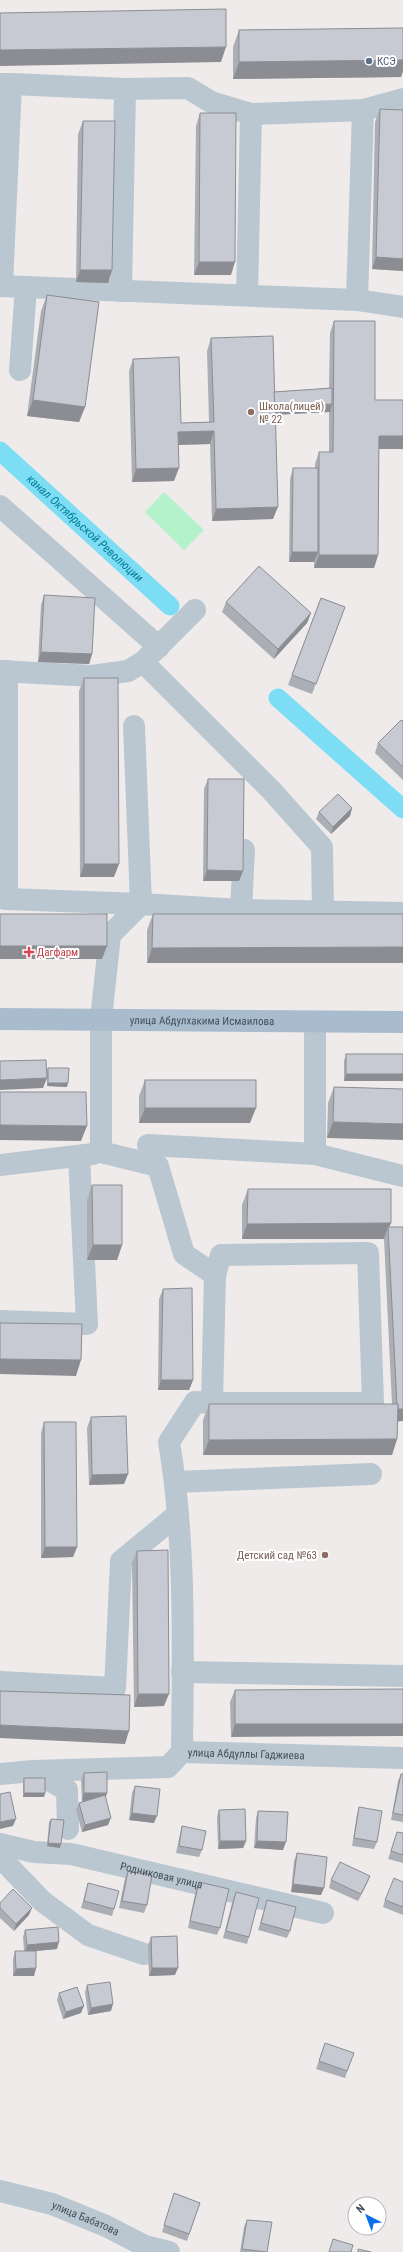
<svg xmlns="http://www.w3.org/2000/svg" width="403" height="2252" font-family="'Roboto Condensed',sans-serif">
<rect width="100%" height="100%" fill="#efebeb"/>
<!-- pitch -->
<polygon fill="#b4f2cb" points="164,492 204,530 184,550 145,512"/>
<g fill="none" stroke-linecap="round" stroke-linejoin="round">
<!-- canal -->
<g stroke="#7cddf4" stroke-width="19">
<path id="s1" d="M0 451 170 606"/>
<polyline points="278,698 403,809"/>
</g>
<!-- minor -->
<g stroke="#bac7d0" stroke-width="22">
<polyline points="0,84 11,84 2,286"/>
<polyline points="11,84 125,89 121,291"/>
<polyline points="125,89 188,88 211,102 251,114 363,110"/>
<polyline points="0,286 357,300 403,307"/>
<polyline points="247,295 251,114"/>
<polyline points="357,300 363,110 403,99"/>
<polyline points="20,370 26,287"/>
<polyline points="0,506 159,647"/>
<polyline points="143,662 271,790 322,847 323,911"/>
<polyline points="0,671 92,676 128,671 143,662 195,610"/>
<polyline points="244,850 241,910 403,913"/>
<polyline points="0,898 7,899 7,671"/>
<polyline points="7,899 141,904 134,726"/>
<polyline points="315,1022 315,1154 403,1176"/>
<polyline points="148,1145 315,1154"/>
<polyline points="0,1165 93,1154"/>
<polyline points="0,1321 87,1324 79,1156"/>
<polyline points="212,1403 373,1403 368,1253 221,1255 215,1275"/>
<polyline points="176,1482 371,1474"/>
<polyline points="182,1672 403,1676"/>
<polyline points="0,1682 115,1688 121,1561 178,1514"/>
<path d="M182 1752C183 1651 186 1542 169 1442L195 1402 212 1403 215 1275 184 1254 158 1166 101 1152V1019L110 935 141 904 241 910"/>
<polyline points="34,1772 67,1790 68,1829"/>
<path id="s2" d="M0 1774 33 1771 168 1767 182 1752 403 1758"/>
<path id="s3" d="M0 1844 34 1852 71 1854 323 1913"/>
<polyline points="0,1857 42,1901 88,1935 144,1954"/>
<path id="s4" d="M0 2191 52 2204 106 2226 145 2246 169 2252"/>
</g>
<!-- major -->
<path stroke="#a8bcce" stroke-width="22" id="s5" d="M0 1019 403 1022"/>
</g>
<!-- wall -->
<g fill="#abaeb5">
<polygon points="403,28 403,71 401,77 233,79 233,47 239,30"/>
<polygon points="380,109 403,110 403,271 372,269 375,122"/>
<polygon points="200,113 231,275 194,275 196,126"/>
<polygon points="83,121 112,270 108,283 76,282 78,134"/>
<polygon points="47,295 85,407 79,422 27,416 41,311"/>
<polygon points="334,321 375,400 403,449 379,449 378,555 374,568 314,568 314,562 289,562 290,479 293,468 315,468 315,464 319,452 329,452 329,412 275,415 273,519 212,521 210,444 178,445 174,481 132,482 129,371 133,359 181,423 209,422 207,351 211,338 274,392 329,388 330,333"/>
<polygon points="44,595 92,654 89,664 38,662 41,605"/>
<polygon points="321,598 345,607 312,694 288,685"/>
<polygon points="226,602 311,613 307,623 274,659 222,612"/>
<polygon points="84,678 114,877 80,877 79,691"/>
<polygon points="403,721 403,780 375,753 378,743"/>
<polygon points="208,779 243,871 239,881 203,881 204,789"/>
<polygon points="352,808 350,816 331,834 316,819 319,812"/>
<polygon points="153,914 403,914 147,963 147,930"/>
<polygon points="346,1054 403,1054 344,1081 344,1061"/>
<polygon points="48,1068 67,1087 47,1086 47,1071"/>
<polygon points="145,1080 250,1123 139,1123 139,1096"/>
<polygon points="334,1087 403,1089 327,1138 328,1103"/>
<polygon points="92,1185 122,1245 117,1260 87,1260 87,1200"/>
<polygon points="248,1189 391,1223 389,1227 403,1227 403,1421 398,1421 397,1439 392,1455 203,1455 203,1420 209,1404 392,1404 384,1239 242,1239 242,1205"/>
<polygon points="163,1289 193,1380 189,1390 158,1390 159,1299"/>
<polygon points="91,1417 128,1474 124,1484 89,1485 87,1428"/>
<polygon points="44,1422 77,1547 73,1557 41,1558 41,1433"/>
<polygon points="137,1551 164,1706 134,1707 132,1563"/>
<polygon points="403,1689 231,1737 230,1702 235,1690"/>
<polygon points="84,1773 106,1798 108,1825 82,1832 76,1810 79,1803 88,1800 82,1801 81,1780"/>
<polygon points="401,1774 403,1774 403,1822 391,1820 398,1781"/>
<polygon points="24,1778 45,1793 44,1797 23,1797 23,1782"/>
<polygon points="135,1786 154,1823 129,1820 132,1793"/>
<polygon points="359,1807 377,1842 374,1849 352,1846 357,1814"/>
<polygon points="219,1810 246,1841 243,1848 218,1849 217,1817"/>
<polygon points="258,1811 283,1850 254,1848 256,1818"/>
<polygon points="51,1819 60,1848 47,1846 49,1822"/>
<polygon points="182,1826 202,1850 199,1857 176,1853 180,1834"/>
<polygon points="397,1832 403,1833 403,1863 388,1859"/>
<polygon points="297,1853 321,1895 291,1892 294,1861"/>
<polygon points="128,1871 147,1905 144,1913 119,1908 125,1878"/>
<polygon points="370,1876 367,1883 358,1901 329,1888 331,1880"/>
<polygon points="199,1882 220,1928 217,1935 188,1928 196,1889"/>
<polygon points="403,1882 403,1915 383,1907 385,1900"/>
<polygon points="88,1883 114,1909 112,1916 81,1908"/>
<polygon points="236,1892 249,1937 247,1944 223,1938 233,1899"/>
<polygon points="267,1900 290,1931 287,1938 258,1930 265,1907"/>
<polygon points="0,1903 29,1915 14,1931 0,1918"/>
<polygon points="25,1930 57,1949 36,1951 36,1968 34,1976 13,1976 13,1959 15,1951 24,1951 23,1937"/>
<polygon points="151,1937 175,1975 149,1976 148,1945"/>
<polygon points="87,1985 111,2011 88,2015 85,1992"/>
<polygon points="59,1993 81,2013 63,2019 57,2000"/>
<polygon points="325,2043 354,2053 345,2078 316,2069"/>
<polygon points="174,2193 200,2203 187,2241 162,2232"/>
<polygon points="247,2220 267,2252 240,2252 244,2227"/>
</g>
<!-- shaded-wall -->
<g fill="#8b8d93">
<polygon points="226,47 221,62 0,66 0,50"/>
<polygon points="403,60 403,71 401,77 233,79 239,62"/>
<polygon points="376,257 403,259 403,271 372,269"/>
<polygon points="199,262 235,262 231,275 194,275"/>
<polygon points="80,270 112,270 108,283 76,282"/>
<polygon points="33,400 85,407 79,422 27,416"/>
<polygon points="332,404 330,412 270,415 273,408"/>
<polygon points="214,431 210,444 173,445 178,432"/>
<polygon points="379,436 403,436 403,449 374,449"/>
<polygon points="179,468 174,481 132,482 136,469"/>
<polygon points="278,507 273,519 212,521 216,509"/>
<polygon points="292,552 318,552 314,562 289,562"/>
<polygon points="319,555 378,555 374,568 314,568"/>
<polygon points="311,613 307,623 274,659 278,649"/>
<polygon points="41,652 92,654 89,664 38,662"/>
<polygon points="352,808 350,816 331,834 333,827"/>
<polygon points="84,864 119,864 114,877 80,877"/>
<polygon points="207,870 243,871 239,881 203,881"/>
<polygon points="0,946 107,946 102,959 0,959"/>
<polygon points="403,947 403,963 147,963 152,948"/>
<polygon points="346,1074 403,1074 403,1081 344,1081"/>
<polygon points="47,1078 43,1088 0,1090 0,1080"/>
<polygon points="48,1083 68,1083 67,1087 47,1086"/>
<polygon points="145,1108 256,1108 250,1123 139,1123"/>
<polygon points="333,1122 403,1124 403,1140 327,1138"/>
<polygon points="0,1125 87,1126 81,1141 0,1140"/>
<polygon points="391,1223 388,1229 388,1227 384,1239 242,1239 247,1224"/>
<polygon points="93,1245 122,1245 117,1260 87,1260"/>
<polygon points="0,1359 81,1360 76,1376 0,1374"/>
<polygon points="161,1380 193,1380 189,1390 158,1390"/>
<polygon points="397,1409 403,1409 403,1421 393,1422"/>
<polygon points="397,1439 392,1455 203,1455 209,1440"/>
<polygon points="128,1474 124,1484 89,1485 92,1475"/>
<polygon points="45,1547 77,1547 73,1557 41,1558"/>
<polygon points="138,1694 169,1694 164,1706 134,1707"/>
<polygon points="235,1724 403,1724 403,1736 231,1737"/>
<polygon points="0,1725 129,1731 125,1744 0,1738"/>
<polygon points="24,1793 45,1793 44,1797 23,1797"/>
<polygon points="84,1793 107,1793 105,1800 82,1801"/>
<polygon points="132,1813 157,1816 154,1823 129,1820"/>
<polygon points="111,1818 108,1825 82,1832 85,1825"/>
<polygon points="16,1819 13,1826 0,1829 0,1822"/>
<polygon points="220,1841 246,1841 243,1848 218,1849"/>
<polygon points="257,1841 286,1842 283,1850 254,1848"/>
<polygon points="48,1843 61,1844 60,1848 47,1846"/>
<polygon points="370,1876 367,1883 358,1901 361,1894"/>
<polygon points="293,1884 324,1888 321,1895 291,1892"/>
<polygon points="32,1908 29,1915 14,1931 16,1924"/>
<polygon points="59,1942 57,1949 25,1952 27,1945"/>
<polygon points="36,1968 34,1976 13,1976 16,1969"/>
<polygon points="152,1968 178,1968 175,1975 149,1976"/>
<polygon points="113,2004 111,2011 88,2015 91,2008"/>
<polygon points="84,2006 81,2013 63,2019 66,2012"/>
</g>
<!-- building -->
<g fill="#c7cad2" stroke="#8b8d93">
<polygon points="226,9 226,47 0,50 0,13"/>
<polygon points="403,28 403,60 239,62 239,30"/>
<polygon points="380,109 403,110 403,259 376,257"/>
<polygon points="200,113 236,113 235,262 199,262"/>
<polygon points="83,121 115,121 112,270 80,270"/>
<polygon points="47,295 99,302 85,407 33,400"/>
<polygon points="334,321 375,321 375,400 403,400 403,436 379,436 378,555 319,555 319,452 333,452"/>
<polygon points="273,336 278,507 216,509 214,431 178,432 179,468 136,469 133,359 179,357 181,423 214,422 211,338"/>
<polygon points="332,388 332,404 275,407 274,392"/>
<polygon points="293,468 318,468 318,552 292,552"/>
<polygon points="259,566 311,613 278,649 226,602"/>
<polygon points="44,595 95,598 92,654 41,652"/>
<polygon points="321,598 345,607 316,684 292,675"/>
<polygon points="84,678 118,678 119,864 84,864"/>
<polygon points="401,720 403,721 403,767 378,743"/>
<polygon points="208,779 244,779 243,871 207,870"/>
<polygon points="338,794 352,808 333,827 319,812"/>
<rect x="0" y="914" width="107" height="32"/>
<polygon points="153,914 403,914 403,947 152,948"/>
<rect x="346" y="1054" width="57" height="20"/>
<polygon points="46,1060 47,1078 0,1080 0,1061"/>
<polygon points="48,1068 69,1068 68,1083 48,1083"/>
<rect x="145" y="1080" width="111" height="28"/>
<polygon points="334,1087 403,1089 403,1124 333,1122"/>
<polygon points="0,1092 86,1092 87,1126 0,1125"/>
<polygon points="92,1185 122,1185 122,1245 93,1245"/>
<polygon points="248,1189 391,1189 391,1223 247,1224"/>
<polygon points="388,1227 403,1227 403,1409 398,1409 398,1404 397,1404"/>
<polygon points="192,1288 193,1380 161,1380 163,1289"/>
<polygon points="0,1323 82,1324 81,1360 0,1359"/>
<polygon points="209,1404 398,1404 397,1439 209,1440"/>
<polygon points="126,1416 128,1474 92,1475 91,1417"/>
<polygon points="44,1422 76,1422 77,1547 45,1547"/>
<polygon points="168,1550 169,1694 138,1694 137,1551"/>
<polygon points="403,1689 403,1724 235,1724 235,1690"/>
<polygon points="0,1691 130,1695 129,1731 0,1725"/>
<polygon points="107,1772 107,1793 84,1793 84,1773"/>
<polygon points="401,1774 403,1774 403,1815 393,1813"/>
<rect x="24" y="1778" width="21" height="15"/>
<polygon points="135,1786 160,1789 157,1816 132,1813"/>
<polygon points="10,1792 16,1819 0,1822 0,1794"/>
<polygon points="105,1795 111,1818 85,1825 79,1803"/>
<polygon points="359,1807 382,1811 377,1842 354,1838"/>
<polygon points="245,1809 246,1841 220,1841 219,1810"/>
<polygon points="258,1811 288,1812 286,1842 257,1841"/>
<polygon points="51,1819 64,1820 61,1844 48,1843"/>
<polygon points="182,1826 206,1831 202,1850 179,1846"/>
<polygon points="397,1832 403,1833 403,1855 391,1851"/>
<polygon points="297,1853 327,1857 324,1888 293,1884"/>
<polygon points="340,1862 370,1876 361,1894 331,1880"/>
<polygon points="128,1871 152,1875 147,1905 122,1901"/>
<polygon points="394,1878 403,1882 403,1907 385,1900"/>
<polygon points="199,1882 229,1889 220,1928 190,1921"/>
<polygon points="88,1883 119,1891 114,1909 84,1901"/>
<polygon points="13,1889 32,1908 16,1924 0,1908 0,1903"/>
<polygon points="236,1892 259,1898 249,1937 226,1931"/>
<polygon points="267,1900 296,1907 290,1931 261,1923"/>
<polygon points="58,1927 59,1942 27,1945 25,1930"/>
<polygon points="177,1936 178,1968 152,1968 151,1937"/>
<polygon points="15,1951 36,1951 36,1968 16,1969"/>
<polygon points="110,1982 113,2004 91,2008 87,1985"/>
<polygon points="77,1987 84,2006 66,2012 59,1993"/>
<polygon points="325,2043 354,2053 347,2071 319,2061"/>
<polygon points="174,2193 200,2203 189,2234 164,2225"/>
<polygon points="247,2220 272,2222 267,2252 242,2249"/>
<polygon points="333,2239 353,2245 351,2252 329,2252"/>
<polygon points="358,2249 371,2252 358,2252"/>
</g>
<!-- markers -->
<circle fill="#5c6f8a" stroke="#fff" stroke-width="1.5" cx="369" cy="61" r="4"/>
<g fill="#8d6e63" stroke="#fff" stroke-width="1.5">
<circle cx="251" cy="412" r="4"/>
<circle cx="325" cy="1555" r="4"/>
</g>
<path fill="#e0444e" stroke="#fff" stroke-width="1.5" d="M27 946h4v4h4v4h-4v4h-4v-4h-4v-4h4z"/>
<g text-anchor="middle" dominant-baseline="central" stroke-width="4" stroke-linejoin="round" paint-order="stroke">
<!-- service labels -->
<g font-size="11" fill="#4e5e75" stroke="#fff" text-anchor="start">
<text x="377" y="61">КСЭ</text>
</g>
<!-- education labels -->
<g font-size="11" fill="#785e54" stroke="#fff" text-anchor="start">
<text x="259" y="406">Школа(лицей)<tspan x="259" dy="13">№ 22</tspan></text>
<text x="317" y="1555" text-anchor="end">Детский сад №63</text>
</g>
<!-- health labels -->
<g font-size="11" fill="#be3a42" stroke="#fff" text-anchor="start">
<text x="37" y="952">Дагфарм</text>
</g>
<!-- street labels -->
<g font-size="11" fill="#42505b" stroke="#fff">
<text stroke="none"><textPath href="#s5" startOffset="202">улица Абдулхакима Исмаилова</textPath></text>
<text stroke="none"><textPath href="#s2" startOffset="253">улица Абдуллы Гаджиева</textPath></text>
<text stroke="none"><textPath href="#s3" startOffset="165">Родниковая улица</textPath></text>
<text stroke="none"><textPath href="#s4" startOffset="90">улица Бабатова</textPath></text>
</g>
<!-- water labels -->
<g font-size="12" font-style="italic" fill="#037c98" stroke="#fff">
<text stroke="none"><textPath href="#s1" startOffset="115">канал Октябрьской Революции</textPath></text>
</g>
</g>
<!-- north arrow -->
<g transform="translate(367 2216) rotate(318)"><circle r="19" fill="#ffffff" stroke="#b3b9bd"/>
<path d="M0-3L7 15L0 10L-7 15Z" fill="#0870ec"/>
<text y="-6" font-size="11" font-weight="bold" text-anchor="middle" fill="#42505b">N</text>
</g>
</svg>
